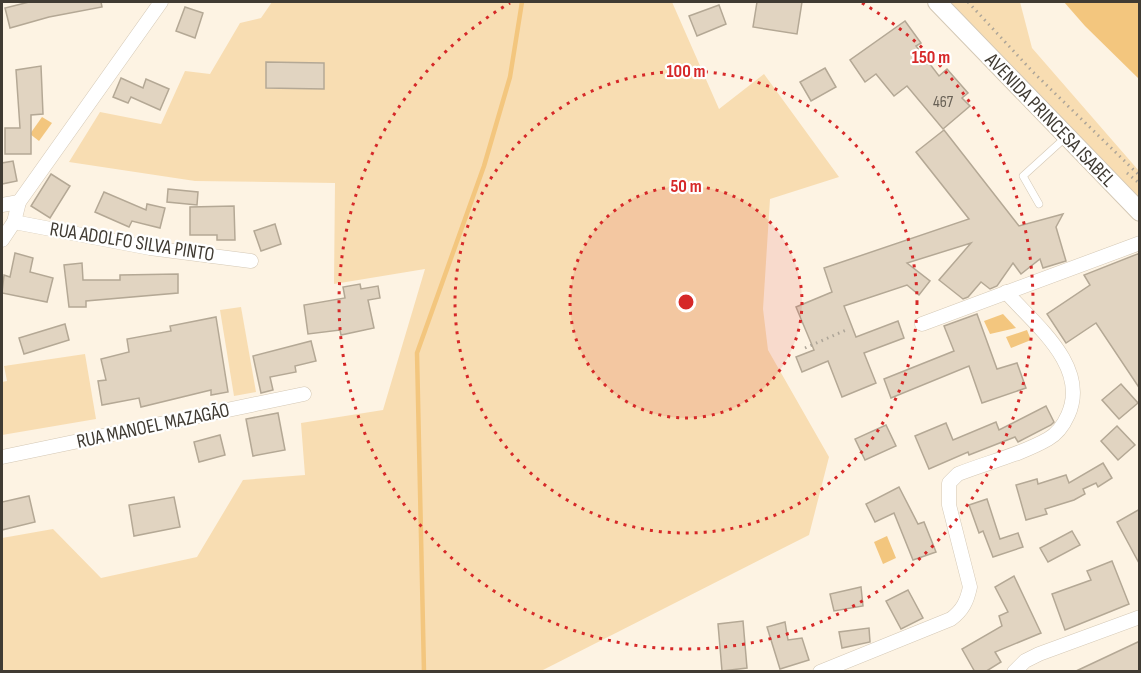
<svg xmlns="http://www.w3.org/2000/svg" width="1141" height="673" font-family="'Sofia Sans Condensed',sans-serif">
<rect width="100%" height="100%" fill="#fdf3e3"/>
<!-- green -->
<g fill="#f8ddb2">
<polygon points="272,2 672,2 719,109 764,74 839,177 770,199 763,309 768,350 829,457 809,535 541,671 2,672 2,538 53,529 101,578 197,557 243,480 305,475 301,423 383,410 425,269 334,284 335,183 195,181 69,162 100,112 161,124 185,71 210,74 240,23 261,18"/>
<polygon points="943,2 1020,2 1032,48 1139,171 1139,208"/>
<polygon points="241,307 256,392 234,396 220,310"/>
<polygon points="85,354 96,419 2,435 2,382 7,381 4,366"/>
</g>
<!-- water -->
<g fill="#f3c67e">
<polygon points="1064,2 1139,2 1139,79 1085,26"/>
<polygon points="42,117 52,123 39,141 30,134"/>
<polygon points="1003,314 1016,328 990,334 984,321"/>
<polygon points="1027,330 1031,340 1011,348 1006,337"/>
<polygon points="887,536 896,558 883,564 874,542"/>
</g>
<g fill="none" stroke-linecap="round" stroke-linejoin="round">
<!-- stream -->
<polyline stroke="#f3c67e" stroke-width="4.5" points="424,672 417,353 484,166 510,77 522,2"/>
</g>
<!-- building -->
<g fill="#e1d4c1" stroke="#b4a895" stroke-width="1.5">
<polygon points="29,2 101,2 102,7 49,17 10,28 5,8"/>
<polygon points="757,2 802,2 797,34 753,27"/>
<polygon points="719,5 726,24 697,36 689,16"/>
<polygon points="185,7 203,13 195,38 176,31"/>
<polygon points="905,21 921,43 916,46 939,76 947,69 968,93 962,98 970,106 943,129 907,86 894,96 876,74 865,82 850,60"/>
<polygon points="266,62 324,63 324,89 266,88"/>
<polygon points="41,66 43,114 31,115 31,154 5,154 5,128 20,128 16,70"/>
<polygon points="825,68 836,87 811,101 800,82"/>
<polygon points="121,78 143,88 146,79 169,89 160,110 131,97 128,103 113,97"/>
<polygon points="944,130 1019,226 1063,214 1056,227 1066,261 1043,268 1040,259 1021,274 1013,263 997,286 990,289 981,282 968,297 963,299 939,280 971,243 907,263 930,281 919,295 907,285 844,306 856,337 898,321 904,338 864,353 876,383 842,397 828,361 802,372 796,357 814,350 796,307 832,292 824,268 969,219 916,152"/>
<polygon points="13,161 17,181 2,184 2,163"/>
<polygon points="51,174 70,186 50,218 31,206"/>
<polygon points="168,189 198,192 197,205 167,202"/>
<polygon points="104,192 146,210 147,204 165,208 160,228 132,221 129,227 95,212"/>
<polygon points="234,206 235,240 217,240 217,235 190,235 190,207"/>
<polygon points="275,224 281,244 261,251 254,231"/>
<polygon points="15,253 33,258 30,272 53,278 47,302 2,293 4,275 10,277"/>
<polygon points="1140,253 1140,389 1096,323 1066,343 1047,314 1090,285 1084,275"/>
<polygon points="82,263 83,280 120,280 120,275 178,274 178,293 86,301 86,307 69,307 64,265"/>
<polygon points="360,284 361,289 378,286 380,298 368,300 374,328 341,335 340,330 308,334 304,305 345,298 343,287"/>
<polygon points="977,314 997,369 1017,363 1026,388 982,403 969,366 891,398 884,379 954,351 944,326"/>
<polygon points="216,317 228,392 211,395 211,390 141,407 139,398 102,405 98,381 106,380 101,359 129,352 127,339 171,331 170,326"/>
<polygon points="65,324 69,340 24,354 19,338"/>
<polygon points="311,341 316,361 295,366 296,372 270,377 273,390 261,393 253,356"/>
<polygon points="1121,384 1138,403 1119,419 1102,400"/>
<polygon points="1046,406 1054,422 1051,425 1018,442 1015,437 969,455 968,452 929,469 915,436 946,423 953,440 996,422 999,430"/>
<polygon points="278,413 285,450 253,456 246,419"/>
<polygon points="886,425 896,446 865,460 855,439"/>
<polygon points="1117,426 1135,445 1118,460 1101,441"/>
<polygon points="220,435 225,455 199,462 194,442"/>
<polygon points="1103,463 1112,478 1098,487 1096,483 1083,489 1085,494 1074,500 1045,509 1047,514 1026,520 1016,485 1037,479 1038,484 1066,475 1069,483"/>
<polygon points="899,487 918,524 924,522 936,552 913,560 894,513 875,522 866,504"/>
<polygon points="29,496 35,522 2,530 2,502"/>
<polygon points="174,497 180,527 134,536 129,505"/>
<polygon points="987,499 1000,539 1018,533 1023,547 993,557 983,531 979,533 969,505"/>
<polygon points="1140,509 1140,565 1117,522"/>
<polygon points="1072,531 1080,545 1048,562 1040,548"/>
<polygon points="1112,561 1129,604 1065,630 1052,594 1091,580 1087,571"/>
<polygon points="1014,576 1041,633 995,652 1001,662 985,672 975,672 962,649 1002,626 999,616 1008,612 995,587"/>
<polygon points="861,587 863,606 834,611 830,594"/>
<polygon points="908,590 923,618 901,629 886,601"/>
<polygon points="743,621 747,668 722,671 718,624"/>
<polygon points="785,622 788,640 802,638 809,660 780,669 767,627"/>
<polygon points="869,628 870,642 842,648 839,632"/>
<polygon points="1140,641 1140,672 1074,672"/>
</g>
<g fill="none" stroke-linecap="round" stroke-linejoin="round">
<defs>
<polyline id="service" points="1039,204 1023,176 1066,137"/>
<g id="minor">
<polyline points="2,205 19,202"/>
<polyline points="14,222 150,248 251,261"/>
<polyline points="2,240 14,222 19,202 161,2"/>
<polyline points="922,324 1140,243"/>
<polyline points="2,457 304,394"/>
<path d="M820 672 951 619C963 610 967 601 970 587L949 505V483L958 474C988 462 1020 455 1048 439 1057 434 1064 424 1068 415 1090 366 1034 324 1006 292"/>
<polyline points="1014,672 1025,661 1039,654 1140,617"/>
</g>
<polyline id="secondary" points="937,2 1140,212"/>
</defs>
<!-- service casing -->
<use href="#service" stroke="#d4c8b5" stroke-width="8"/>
<!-- minor casing -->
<use href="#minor" stroke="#d4c8b5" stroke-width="15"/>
<!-- secondary casing -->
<use href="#secondary" stroke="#d4c8b5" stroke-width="20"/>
<!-- path -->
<g stroke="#ada598" stroke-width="3" stroke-dasharray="1.5 4.5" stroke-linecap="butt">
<polyline points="968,2 1033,72 1140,176"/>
<polyline points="1127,173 1140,184"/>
<polyline points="805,348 846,330"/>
</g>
<!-- service -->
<use href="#service" stroke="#fff" stroke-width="7"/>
<!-- minor -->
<use href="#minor" stroke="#fff" stroke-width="14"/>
<!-- secondary -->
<use href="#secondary" stroke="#fff" stroke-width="18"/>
</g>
<!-- distance rings -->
<circle cx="686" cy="302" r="116" fill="#d62828" fill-opacity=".12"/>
<g fill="none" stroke="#d62828" stroke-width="3" stroke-dasharray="3 6">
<circle cx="686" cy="302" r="116"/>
<circle cx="686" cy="302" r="231"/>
<path d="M862 3A347 347 0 1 1 510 3"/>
</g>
<g text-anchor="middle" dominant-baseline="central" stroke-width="4.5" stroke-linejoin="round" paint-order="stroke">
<!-- number labels -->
<g font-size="16" fill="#686156">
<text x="943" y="102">467</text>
</g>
<!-- street labels -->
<g font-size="20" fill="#403b33" stroke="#fff">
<text transform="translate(1050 120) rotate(46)">AVENIDA PRINCESA ISABEL</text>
<text transform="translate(132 242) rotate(9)">RUA ADOLFO SILVA PINTO</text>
<text transform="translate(153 426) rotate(-12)">RUA MANOEL MAZAGÃO</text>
</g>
</g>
<circle cx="686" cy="302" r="9" fill="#d62828" stroke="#fff" stroke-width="3"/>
<g font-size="18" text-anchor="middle" font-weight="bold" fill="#d62828" stroke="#fff" stroke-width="4.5" stroke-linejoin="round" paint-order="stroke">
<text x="931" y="63">150 m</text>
<text x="686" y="77">100 m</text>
<text x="686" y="192">50 m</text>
</g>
<!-- border -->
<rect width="1141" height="673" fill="none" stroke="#403b33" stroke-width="6"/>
</svg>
